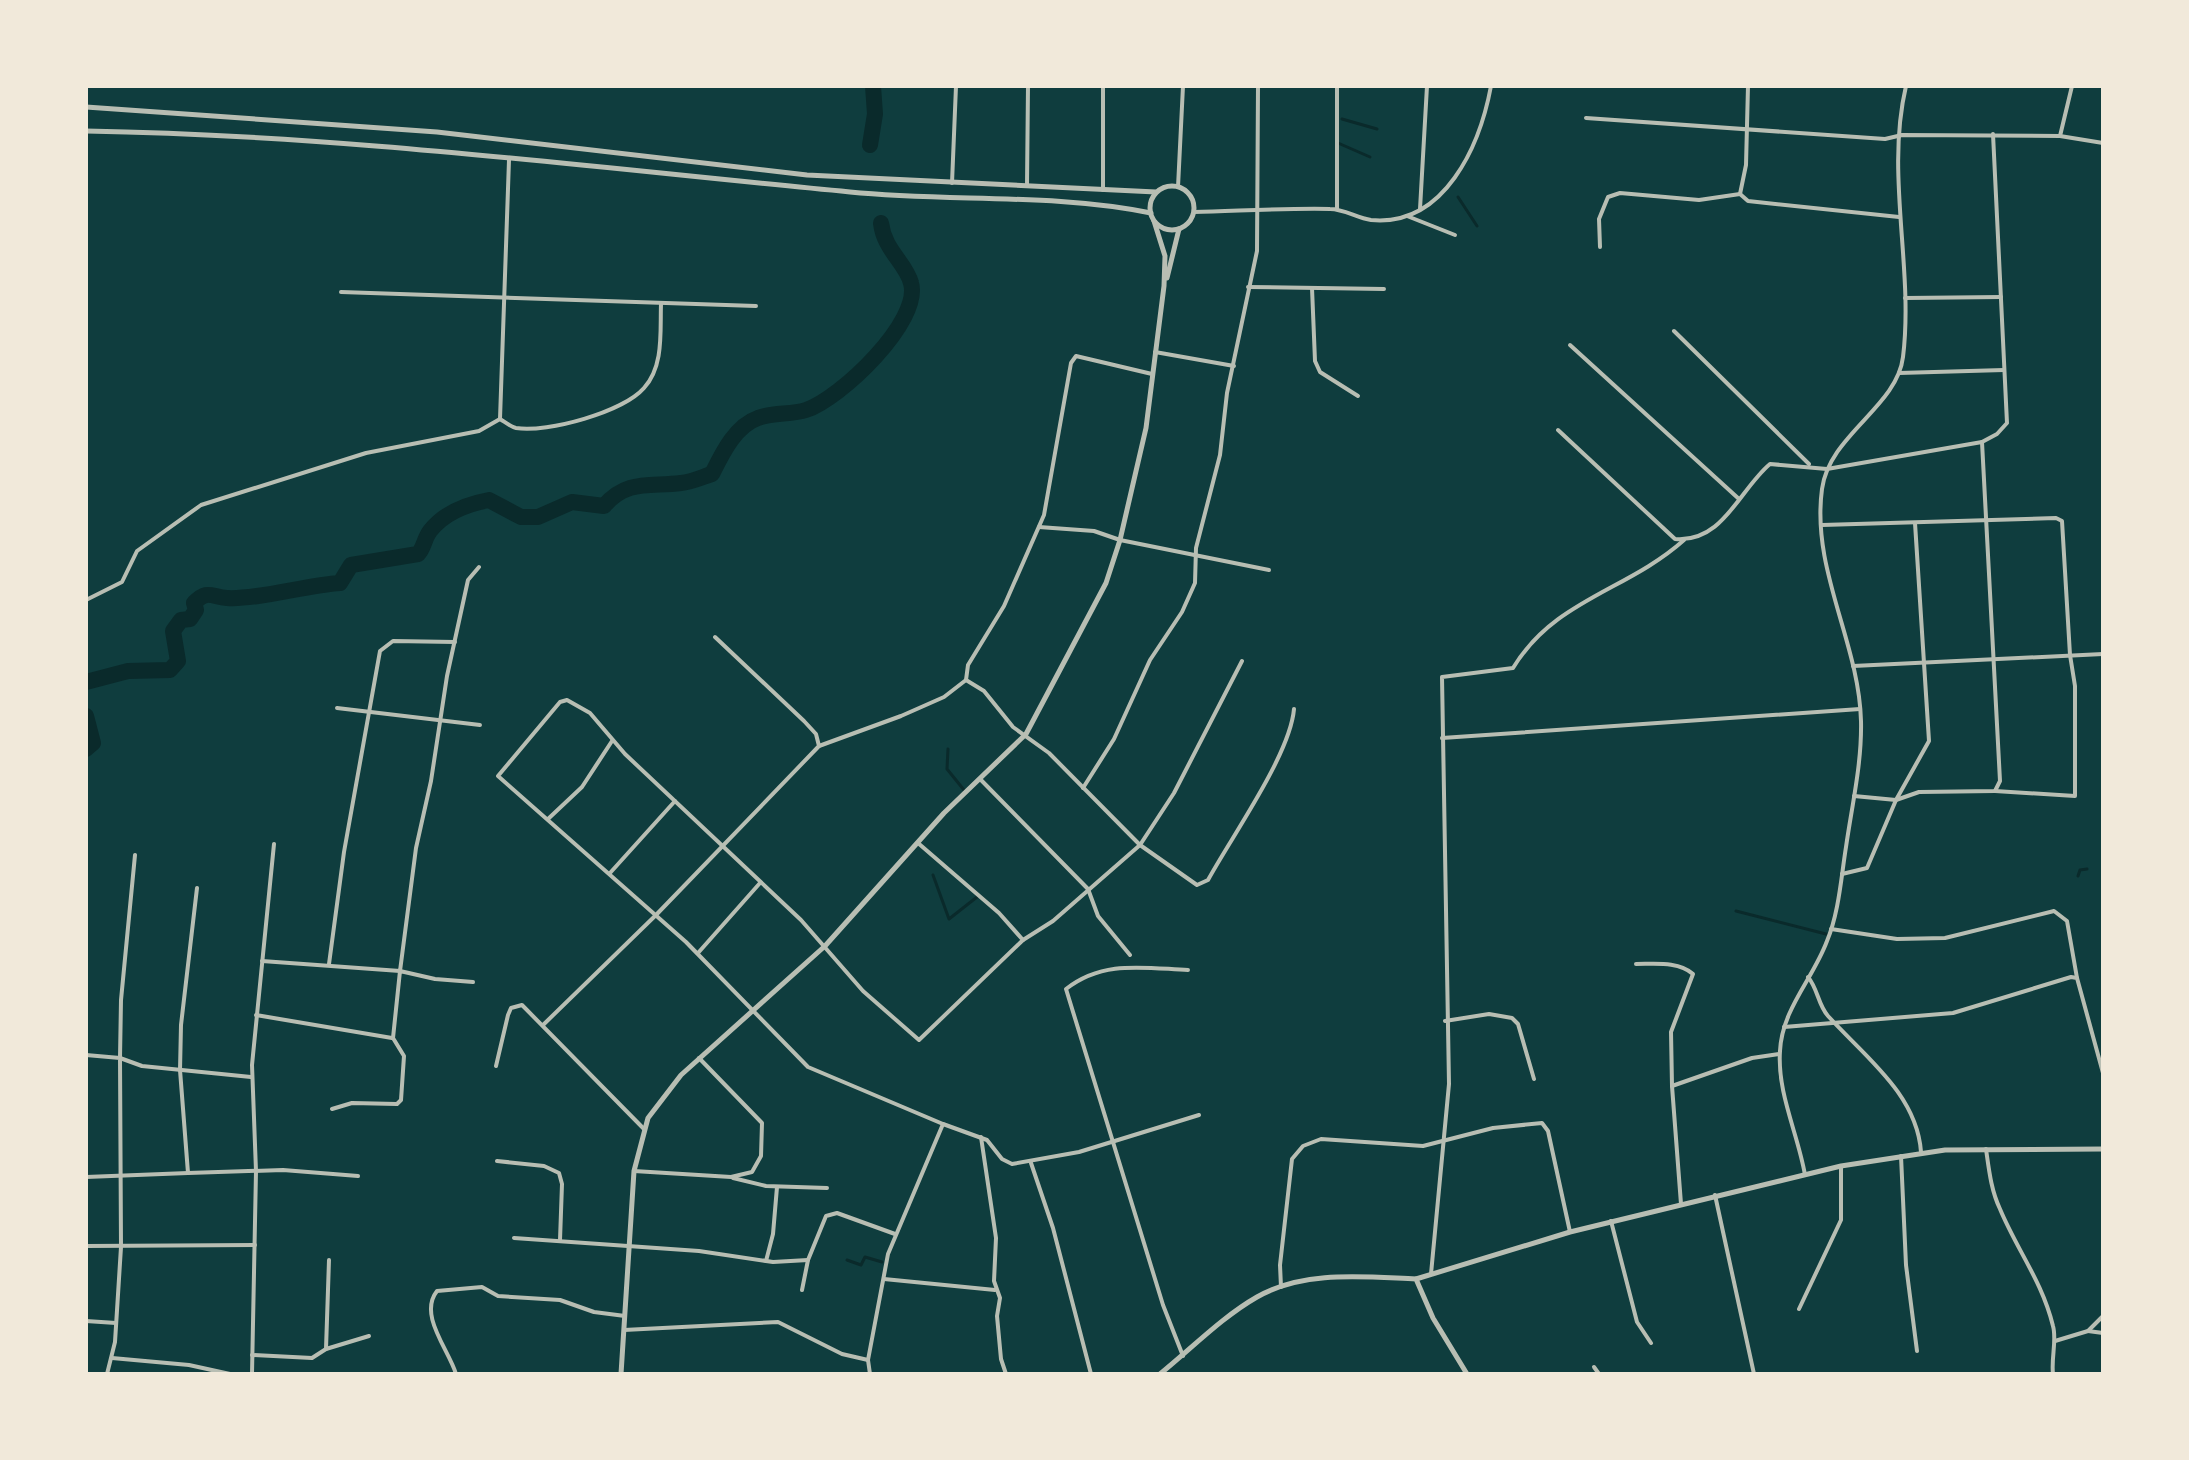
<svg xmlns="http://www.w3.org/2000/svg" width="2189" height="1460" font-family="Signika,sans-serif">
<rect width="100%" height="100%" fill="#0f3d3e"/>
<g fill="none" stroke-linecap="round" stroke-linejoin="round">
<!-- stream -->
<g stroke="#0a2a2b" stroke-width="3">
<polyline points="1342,119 1377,129"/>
<polyline points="1338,143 1370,157"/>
<polyline points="1458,197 1477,226"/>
<polyline points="948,749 947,769 964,790"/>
<polyline points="933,875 949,919 977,897"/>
<polyline points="2078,876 2080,870 2087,869"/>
<polyline points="1736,911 1826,934"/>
<polyline points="847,1260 861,1265 865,1257 882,1262"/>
</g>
<!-- river -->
<g stroke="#0a2a2b" stroke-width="16">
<polyline points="870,145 875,114 873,86"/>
<path d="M86 682 128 671 170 670 178 661 173 631 181 620 190 619 196 610 194 603C208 589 211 597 227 598 256 600 307 585 340 583L351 565 418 554C424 548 424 539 430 531 444 513 467 504 489 500L521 517H538L572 502 604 506C627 479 650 487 681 483 692 482 702 477 712 474 722 454 735 426 758 418 773 412 791 415 806 410 840 399 922 321 911 283 906 263 884 250 881 223"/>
<polyline points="86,716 93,743 86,749"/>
</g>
<!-- minor -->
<g stroke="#b8beb3" stroke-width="4">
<polyline points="1586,118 1885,139 1902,135 2060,136 2103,143"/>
<polyline points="2060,136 2072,86"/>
<polyline points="952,183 956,86"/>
<polyline points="1027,185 1028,86"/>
<polyline points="1178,187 1183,86"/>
<polyline points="1103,190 1103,86"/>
<polyline points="1740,194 1746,165 1748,86"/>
<polyline points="1337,209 1337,86"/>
<polyline points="1420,209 1427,86"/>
<path d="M1194 212C1239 211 1285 208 1330 209 1344 209 1357 218 1371 220 1445 227 1480 145 1491 86"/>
<polyline points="1407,216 1455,235"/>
<polyline points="1600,247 1599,219 1608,197 1620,193 1699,200 1740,194 1748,201 1899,217"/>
<polyline points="1248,287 1384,289"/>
<polyline points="1312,288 1315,361 1320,372 1358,396"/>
<polyline points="341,292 756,306"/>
<polyline points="1905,298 2001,297"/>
<polyline points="1674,331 1809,464"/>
<polyline points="1570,345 1739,499"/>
<polyline points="1155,352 1234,366"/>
<polyline points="1899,373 2004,370"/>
<polyline points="500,419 509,160"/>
<path d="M500 419C505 422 511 427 516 428 548 433 623 412 644 388 664 366 660 332 661 304"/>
<path d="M1558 430 1675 539C1723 543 1739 490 1770 464L1827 469 1982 442"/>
<polyline points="1822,525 2056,518 2062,521 2070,655 2075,686 2075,796 1995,791"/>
<polyline points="1039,527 1094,531 1120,540 1269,570"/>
<polyline points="86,600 122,582 137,551 201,505 366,453 479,431 500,419"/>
<polyline points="1853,666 2103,654"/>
<path d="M966 680 984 691 1013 727 1049 753 1140 845 1197 885 1208 880C1232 836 1290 755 1294 709"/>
<polyline points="337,708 480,725"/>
<polyline points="1442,738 1860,709"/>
<polyline points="819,746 901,716 944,697 966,680 968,665 1004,606 1044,515 1071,363 1076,356 1152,374"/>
<polyline points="981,780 1088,889 1098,916 1130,955"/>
<polyline points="1083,788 1114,739 1150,660 1182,612 1195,583 1196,548 1220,455 1227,393 1257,251 1258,86"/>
<polyline points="1854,796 1896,800 1919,792 1995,791 2000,781 1982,442 1997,434 2007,423 1993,134"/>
<polyline points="548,819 582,787 612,741"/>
<polyline points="135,855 121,1000 120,1058 142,1066 251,1077"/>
<polyline points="610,873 675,801"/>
<polyline points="1842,874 1867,868 1896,800 1929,741 1915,523"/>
<polyline points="197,888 181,1025 180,1070 188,1173 283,1170 358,1176"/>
<polyline points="1831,929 1897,939 1945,938 2054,911 2067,921 2077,978"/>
<polyline points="1023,940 1053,921 1140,845 1174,793 1242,661"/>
<polyline points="698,953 760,883"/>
<polyline points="262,961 400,971 416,848 431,781 447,676 468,580 479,567"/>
<polyline points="329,964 344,852 380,651 393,641 455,642"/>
<path d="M1636 964C1655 964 1679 961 1693 974L1671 1032 1672 1086 1681 1204"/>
<path d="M1808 977C1818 989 1818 1005 1828 1016 1864 1056 1917 1094 1921 1152"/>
<polyline points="256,1015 392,1038"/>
<polyline points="1445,1021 1489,1014 1512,1018 1518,1024 1534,1079"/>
<polyline points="543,1025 656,915 819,746 816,734 804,721 715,637"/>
<polyline points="1784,1027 1953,1013 2071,977 2077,978 2103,1073"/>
<polyline points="86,1055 120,1058 121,1247 115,1342 107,1374"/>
<polyline points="496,1066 508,1015 511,1008 522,1005 644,1129"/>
<polyline points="1672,1086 1752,1058 1779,1054"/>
<polyline points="332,1109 352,1103 397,1104 401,1100 404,1056 393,1038 400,971 435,979 473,982"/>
<polyline points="943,1124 987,1140 1002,1159 1012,1164 1079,1152 1199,1115"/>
<polyline points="981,1137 996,1238 994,1281 1000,1298 997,1316 1001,1359 1006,1374"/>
<path d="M1986 1149C1989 1170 1991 1190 2000 1209 2017 1250 2042 1281 2053 1326 2057 1340 2051 1358 2053 1374"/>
<polyline points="1901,1156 1906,1265 1917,1351"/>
<polyline points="497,1161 544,1166 559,1173 562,1184 560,1240"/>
<polyline points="1031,1163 1053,1228 1091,1374"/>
<polyline points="634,1171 731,1177 752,1172 761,1156 762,1123 699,1058"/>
<path d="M1805 1175C1798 1134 1777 1093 1780 1051 1782 1009 1813 979 1827 941 1839 912 1841 878 1846 847 1852 805 1862 763 1861 721 1859 642 1811 570 1822 489 1829 435 1897 407 1903 357 1914 268 1885 175 1906 86"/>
<polyline points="86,1177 188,1173"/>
<polyline points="733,1178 766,1186 827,1188"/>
<polyline points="1715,1195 1754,1374"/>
<polyline points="1611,1221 1637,1322 1651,1343"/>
<polyline points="514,1238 699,1251 773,1262 808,1260"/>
<polyline points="86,1246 255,1245"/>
<polyline points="766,1261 773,1234 777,1187"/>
<path d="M1431 1274 1449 1084 1442 677 1513 668C1555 599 1627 591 1684 540"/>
<polyline points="884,1279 995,1290"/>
<polyline points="1281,1287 1280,1265 1292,1159 1303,1146 1321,1139 1423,1146 1493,1128 1542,1123 1548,1131 1570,1232"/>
<polyline points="802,1290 808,1260 826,1216 837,1213 895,1234"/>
<polyline points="1799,1309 1841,1220 1841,1166"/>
<polyline points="86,1321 116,1323"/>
<polyline points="624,1330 778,1322 842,1354 868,1360"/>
<polyline points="2088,1331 2103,1333"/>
<polyline points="2055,1341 2088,1331 2103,1316"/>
<polyline points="326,1349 369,1336"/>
<polyline points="252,1355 312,1358 326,1349 329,1260"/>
<path d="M1183 1356 1163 1305 1066 989C1103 960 1143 968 1188 970"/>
<polyline points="112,1358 189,1365 230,1374"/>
<polyline points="1594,1367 1599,1374"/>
<polyline points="252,1374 256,1171 252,1065 274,844"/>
<path d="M456 1374C449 1350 418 1315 437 1291L482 1287 498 1296 560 1300 594 1312 625 1316"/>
<polyline points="870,1374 868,1360 888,1254 943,1124 808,1067 686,942 498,776 560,702 567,700 590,713 625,754 801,920 863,991 919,1040 1023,940 999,913 918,843"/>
</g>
<!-- tertiary -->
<g stroke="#b8beb3" stroke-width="5">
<polyline points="86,107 437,132 807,175 1156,192"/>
<path d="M86 131C341 135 596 168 850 192 949 202 1053 193 1151 213"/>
<circle cx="1172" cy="208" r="22"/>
<polyline points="1167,278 1179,229"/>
<polyline points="1416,1279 1570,1232 1841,1166 1945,1150 2103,1149"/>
<polyline points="621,1374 634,1171 648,1118 681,1075 825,946 944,813 1026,734 1106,583 1120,540 1146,428 1164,286 1165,256 1154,221"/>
<path d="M1160 1374C1191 1349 1222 1317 1257 1297 1304 1270 1364 1277 1416 1279L1433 1318 1467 1374"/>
</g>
</g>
<!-- border -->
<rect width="2189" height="1460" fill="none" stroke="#f1e9da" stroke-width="176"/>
</svg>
